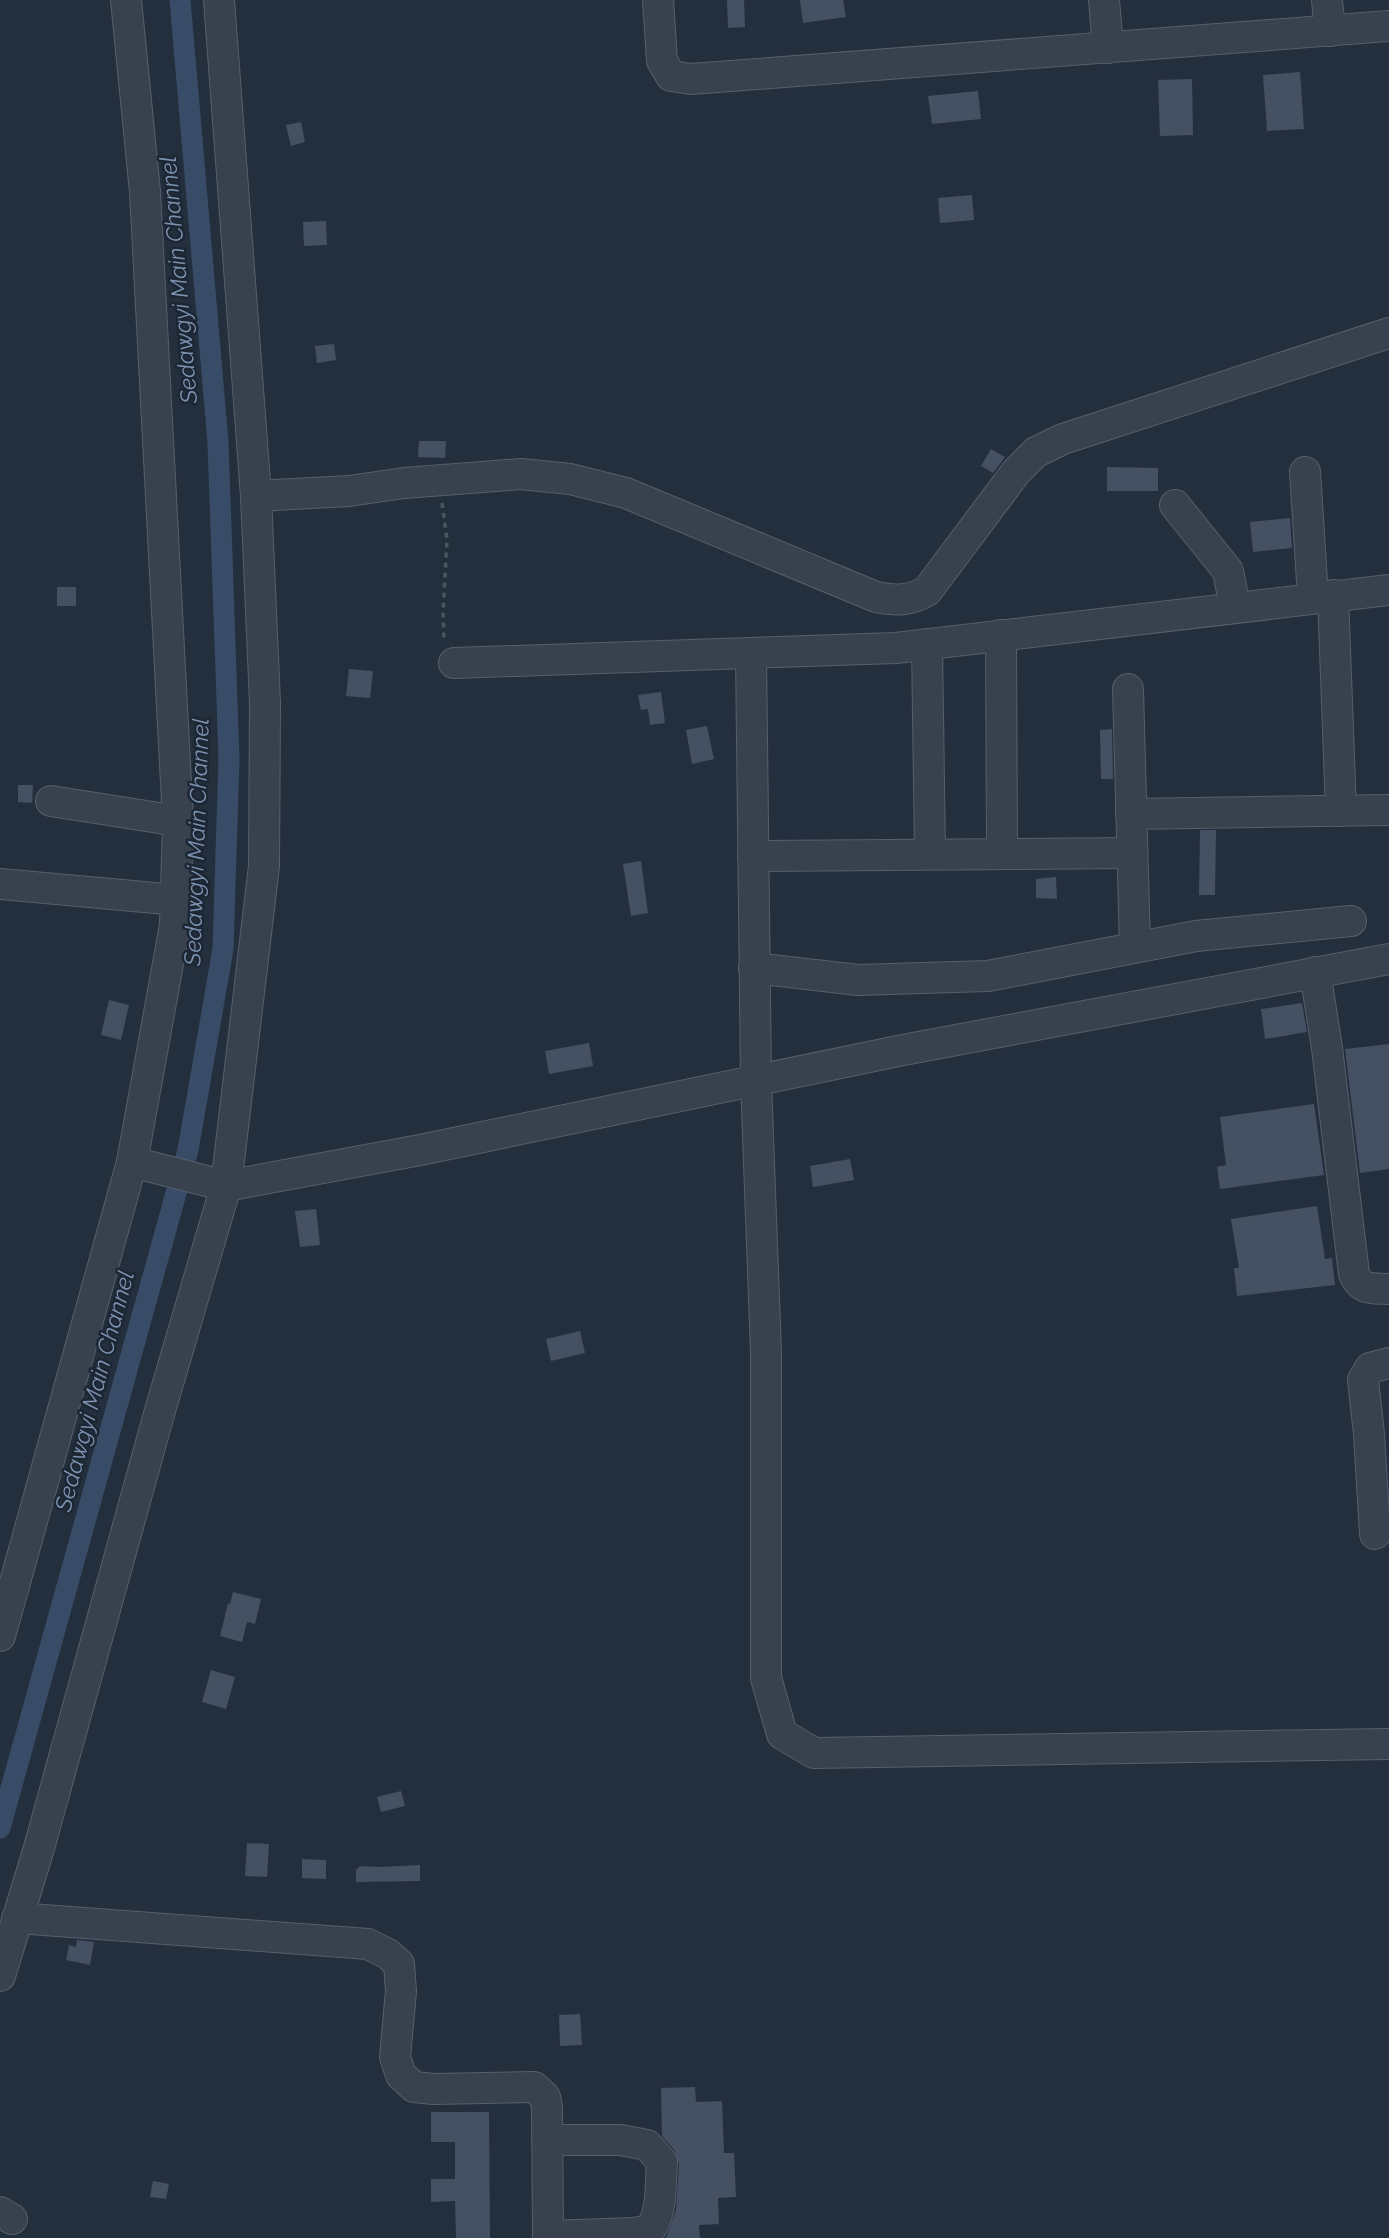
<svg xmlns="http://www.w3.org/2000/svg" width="1389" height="2238" font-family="Raleway,sans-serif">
<rect width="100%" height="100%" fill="#242f3e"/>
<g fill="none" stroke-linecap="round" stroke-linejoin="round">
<!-- canal -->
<polyline stroke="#394c67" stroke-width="21" points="0,1828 188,1150 223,949 229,759 218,442 180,0"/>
</g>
<!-- building -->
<g fill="#455162">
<polygon points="727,0 744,0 745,27 728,28"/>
<polygon points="800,0 843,0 846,17 803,23"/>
<polygon points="1300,72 1304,129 1267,131 1263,75"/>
<polygon points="1192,79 1193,135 1160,136 1158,80"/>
<polygon points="978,91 981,119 932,124 928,96"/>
<polygon points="301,122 305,142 291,146 286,125"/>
<polygon points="972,195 974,220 940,223 938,198"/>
<polygon points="326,221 327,245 304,246 303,222"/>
<polygon points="334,344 336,360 317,363 315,346"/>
<polygon points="419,441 446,441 445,458 418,457"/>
<polygon points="991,449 1005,457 993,473 981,466"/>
<polygon points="1107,467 1158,468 1158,491 1107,491"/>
<polygon points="1290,518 1292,548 1253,552 1250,522"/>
<rect x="57" y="587" width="19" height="19"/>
<polygon points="349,669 373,671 370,698 346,696"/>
<polygon points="661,692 665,723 650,725 648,709 641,710 638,695"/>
<polygon points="707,726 714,759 692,764 686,730"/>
<polygon points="1112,729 1113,779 1101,779 1100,730"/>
<polygon points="18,785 33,785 32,803 18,802"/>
<polygon points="1200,830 1216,830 1215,895 1199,895"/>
<polygon points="641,861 648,913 631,916 623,864"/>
<polygon points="1056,877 1057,899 1036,898 1036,879"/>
<polygon points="109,1000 129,1005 121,1040 101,1035"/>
<polygon points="1302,1003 1307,1032 1265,1039 1261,1009"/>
<polygon points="589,1043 593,1066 549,1074 545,1051"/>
<polygon points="1389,1044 1389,1169 1360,1173 1345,1049"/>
<polygon points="1314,1104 1324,1175 1220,1189 1217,1167 1226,1165 1220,1117"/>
<polygon points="850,1159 854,1180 813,1187 810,1166"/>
<polygon points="1317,1206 1325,1259 1332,1258 1335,1285 1237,1296 1234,1268 1239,1268 1231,1219"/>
<polygon points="316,1209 320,1245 300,1247 295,1211"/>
<polygon points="580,1331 585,1353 551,1361 546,1339"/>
<polygon points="233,1592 261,1599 255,1624 247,1622 242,1642 220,1636 228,1603 230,1604"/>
<polygon points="211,1670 235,1677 226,1709 202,1702"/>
<polygon points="401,1791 405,1806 381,1812 377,1797"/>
<polygon points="247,1843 269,1844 267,1877 245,1876"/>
<polygon points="302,1859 326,1860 326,1879 302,1878"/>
<polygon points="420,1865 420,1881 356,1882 356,1869 359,1868 359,1866 380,1867"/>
<polygon points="77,1940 94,1942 90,1965 66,1960 69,1945 76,1947"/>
<polygon points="580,2014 582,2045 560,2046 559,2015"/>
<polygon points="695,2087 696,2102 722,2101 724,2153 734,2153 736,2197 718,2198 719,2224 699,2225 700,2238 666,2238 676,2210 679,2163 675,2151 662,2136 661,2088"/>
<polygon points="431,2112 489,2112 490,2238 456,2238 455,2201 431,2202 431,2179 455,2179 455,2142 431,2142"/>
<polygon points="153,2181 169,2184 166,2199 150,2197"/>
</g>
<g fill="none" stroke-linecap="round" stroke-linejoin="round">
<defs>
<g id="minor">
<polyline points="658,0 662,61 671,76 691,79 1389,26"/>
<polyline points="1104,0 1108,48"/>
<polyline points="1327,0 1330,31"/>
<polyline points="1305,472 1313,597"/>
<path d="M256 496 349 491 404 483 521 474 570 479 626 493 876 597C896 601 910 601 927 591L1016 472 1036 452 1063 439 1389 333"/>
<polyline points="1175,505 1228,571 1235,607"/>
<polyline points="1333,595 1341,811"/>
<polyline points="1001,635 1002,854"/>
<polyline points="927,644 930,854"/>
<polyline points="751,653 756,1081 766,1353 766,1678 782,1734 814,1753 1389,1744"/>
<polyline points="454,663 896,648 1389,590"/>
<polyline points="1128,689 1135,947"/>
<polyline points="51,801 178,821"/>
<polyline points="1131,814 1389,810"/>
<polyline points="753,856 1132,853"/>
<polyline points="0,884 177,900"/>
<polyline points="754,968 858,980 988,976 1196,936 1351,921"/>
<path d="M1315 972 1327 1048 1354 1274C1361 1291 1372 1288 1389 1289"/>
<polyline points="132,1162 226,1186 420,1150 903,1050 1389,959"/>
<polyline points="1375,1534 1369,1434 1363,1380 1370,1368 1389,1363"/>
<polyline points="0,1636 132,1162 175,925 178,821 145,192 126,0"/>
<polyline points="17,1918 368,1944 388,1954 399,1964 401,1991 395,2057 401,2075 414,2087 434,2089 534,2087 545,2097 547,2107 548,2238"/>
<polyline points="0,1976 39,1848 159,1414 226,1186 264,866 265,703 256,496 219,0"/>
<path d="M548 2140H620L647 2145 662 2162C660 2185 663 2210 650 2230L634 2233 548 2236"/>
<polyline points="0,2212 12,2219"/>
</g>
</defs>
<!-- minor casing -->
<use href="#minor" stroke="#565f6c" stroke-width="32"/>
<!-- path -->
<polyline stroke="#44595c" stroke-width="3.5" stroke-dasharray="5 5" stroke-linecap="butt" points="442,503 447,540 443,613 444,641"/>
<!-- minor -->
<use href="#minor" stroke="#38414e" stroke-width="30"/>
</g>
<g text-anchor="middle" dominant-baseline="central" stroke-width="5" stroke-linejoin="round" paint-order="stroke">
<!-- water labels -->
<g font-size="23" font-style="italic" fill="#7c92b1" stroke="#1d2633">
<text transform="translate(178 280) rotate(-95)">Sedawgyi Main Channel</text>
<text transform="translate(196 842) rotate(-88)">Sedawgyi Main Channel</text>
<text transform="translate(94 1391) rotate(-75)">Sedawgyi Main Channel</text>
</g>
</g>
</svg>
